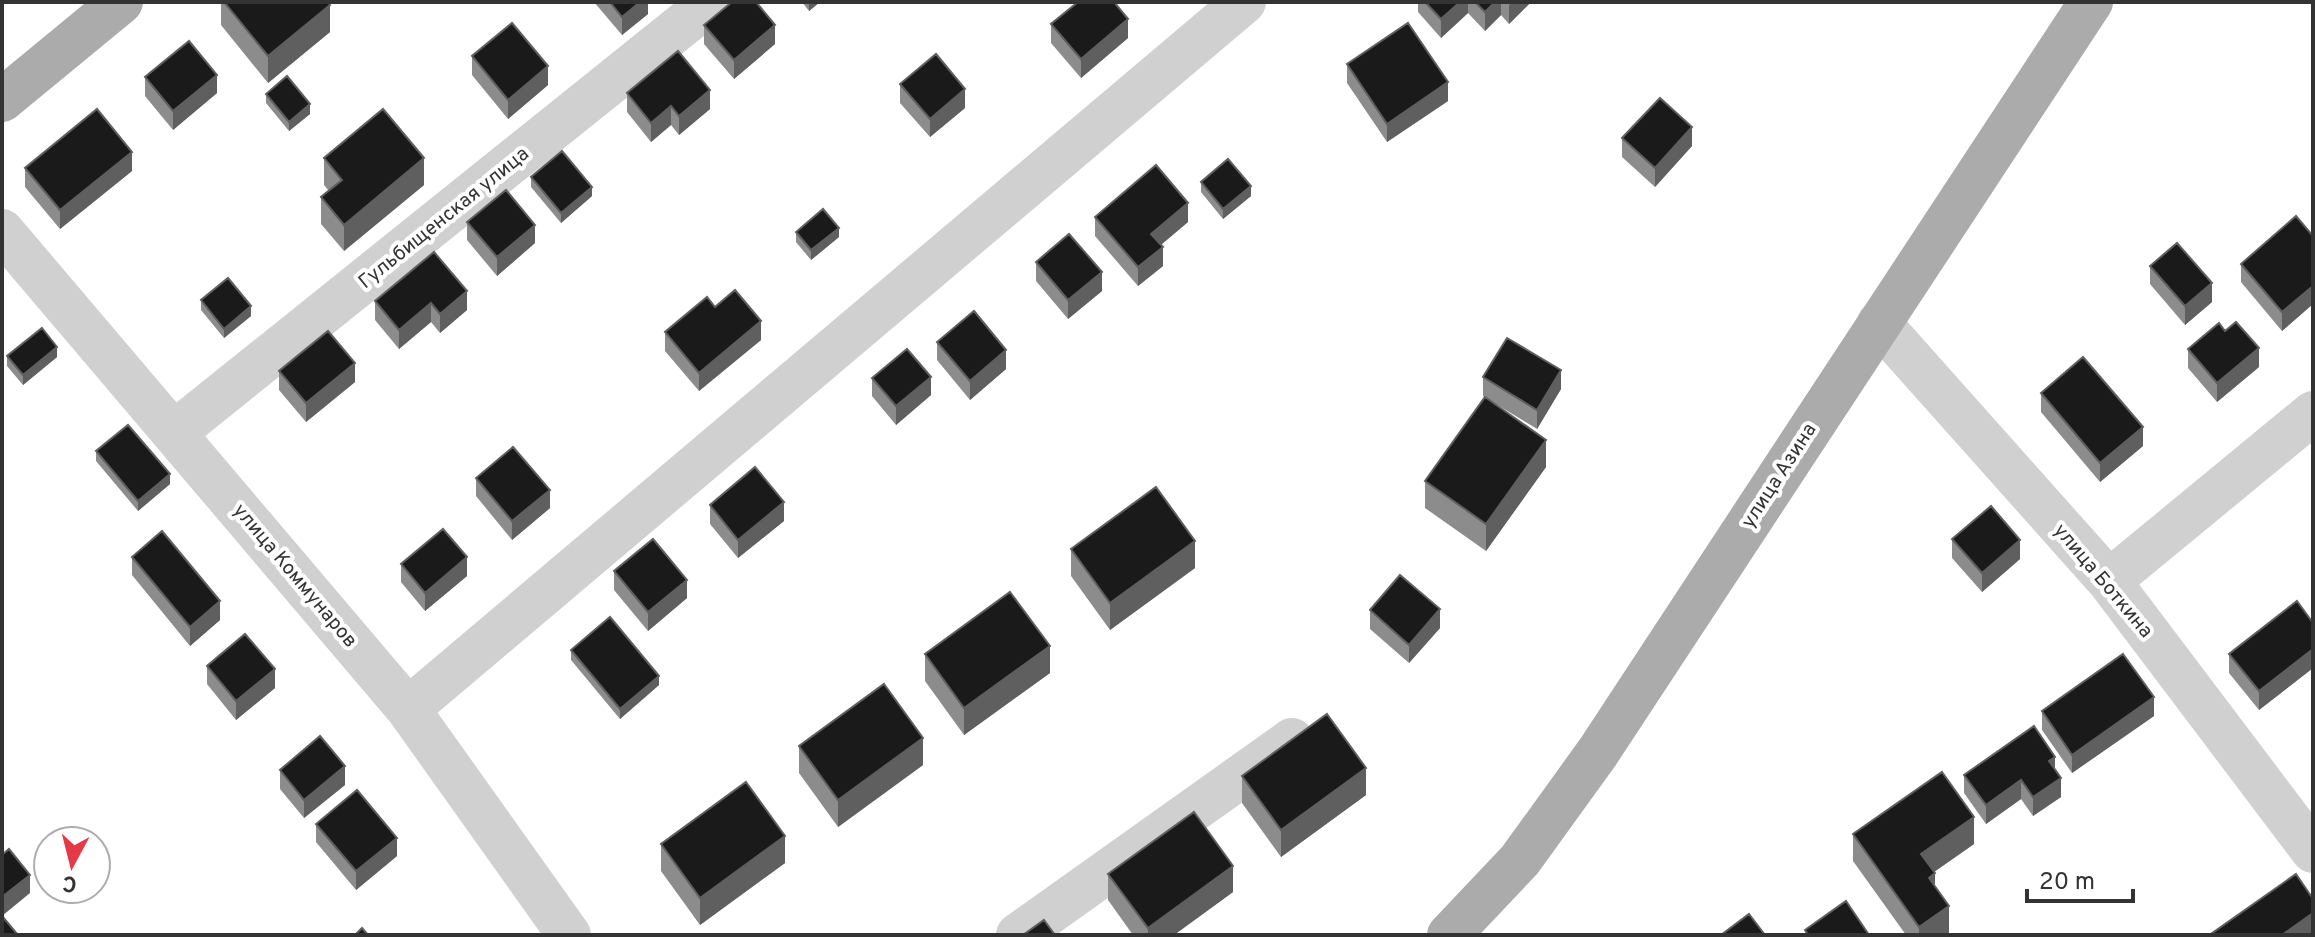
<svg xmlns="http://www.w3.org/2000/svg" width="2315" height="937" viewBox="0 0 2315 937" font-family="Overpass,sans-serif">
<rect width="100%" height="100%" fill="#fff"/>
<g fill="none" stroke-linecap="round" stroke-linejoin="round">
<path stroke="#d0d0d0" stroke-width="44" d="M 2,231 L 408,709 L 569,935
M 1879,323 L 2109,581 L 2313,851
M 175,432 L 711,2
M 2109,581 L 2313,413
M 408,709 L 1244,2
M 1018,935 L 1292,740"/>
<path stroke="#ababab" stroke-width="44" d="M 2,100 L 121,2
M 1449,935 L 1520,860 L 1598,752 L 2091,2"/>
</g>
<path fill="#8c8c8c" d="M 221,2 L 328,2 L 330,32 L 268,83 L 221,25 Z
M 594,2 L 648,2 L 648,14 L 622,35 Z
M 802,2 L 820,2 L 809,11 Z
M 1418,2 L 1531,2 L 1509,24 L 1501,15 L 1485,31 L 1468,13 L 1441,38 L 1418,12 Z
M 1051,24 L 1128,38 L 1081,78 L 1051,43 Z
M 704,25 L 775,44 L 734,79 L 704,44 Z
M 472,56 L 548,85 L 508,119 L 472,75 Z
M 1347,64 L 1448,101 L 1387,142 L 1347,83 Z
M 145,77 L 217,93 L 173,130 L 145,96 Z
M 900,84 L 965,108 L 930,137 L 900,103 Z
M 627,93 L 710,109 L 679,135 L 671,125 L 651,142 L 627,112 Z
M 266,94 L 310,114 L 289,131 L 266,103 Z
M 1622,138 L 1692,146 L 1655,187 L 1622,157 Z
M 324,158 L 424,185 L 344,251 L 321,224 L 321,197 L 329,191 L 324,185 Z
M 25,168 L 132,171 L 60,229 L 25,187 Z
M 531,177 L 592,196 L 561,223 L 531,187 Z
M 1201,182 L 1251,196 L 1223,219 L 1201,192 Z
M 1095,217 L 1188,222 L 1161,245 L 1163,266 L 1138,286 L 1095,236 Z
M 467,222 L 535,243 L 497,276 L 467,240 Z
M 796,232 L 839,237 L 811,260 L 796,242 Z
M 2313,236 L 2313,304 L 2282,331 L 2241,282 L 2241,264 Z
M 434,252 L 467,310 L 440,333 L 431,322 L 399,349 L 375,320 L 375,301 Z
M 1036,262 L 1102,291 L 1068,319 L 1036,281 Z
M 2150,266 L 2212,302 L 2185,325 L 2150,284 Z
M 201,300 L 251,316 L 224,338 L 201,310 Z
M 2225,331 L 2259,367 L 2217,402 L 2188,368 L 2188,349 Z
M 665,332 L 761,340 L 699,391 L 665,351 Z
M 937,342 L 1006,369 L 970,400 L 937,360 Z
M 7,356 L 57,357 L 23,385 L 7,366 Z
M 279,371 L 355,382 L 306,422 L 279,390 Z
M 1483,377 L 1561,389 L 1537,429 L 1491,401 L 1546,467 L 1486,551 L 1425,508 L 1425,481 L 1485,397 L 1483,396 Z
M 872,378 L 931,395 L 896,425 L 872,396 Z
M 2041,393 L 2143,446 L 2100,482 L 2041,412 Z
M 96,451 L 170,484 L 138,511 L 96,461 Z
M 476,478 L 550,508 L 512,540 L 476,496 Z
M 710,505 L 784,521 L 738,558 L 710,524 Z
M 1952,539 L 2020,559 L 1982,592 L 1952,558 Z
M 1071,549 L 1195,568 L 1110,630 L 1071,576 Z
M 132,557 L 220,620 L 190,646 L 132,575 Z
M 401,564 L 467,576 L 425,611 L 401,582 Z
M 614,571 L 687,598 L 648,631 L 614,590 Z
M 1370,610 L 1440,628 L 1409,663 L 1370,629 Z
M 2313,623 L 2313,668 L 2259,710 L 2229,673 L 2229,654 Z
M 571,650 L 659,685 L 620,719 L 571,660 Z
M 925,654 L 1050,673 L 964,735 L 925,681 Z
M 207,666 L 275,688 L 236,720 L 207,684 Z
M 2042,711 L 2154,716 L 2072,773 L 2042,730 Z
M 799,746 L 923,765 L 838,827 L 799,773 Z
M 280,770 L 345,785 L 304,818 L 280,789 Z
M 2055,770 L 2061,797 L 2033,816 L 2021,799 L 1986,824 L 1964,793 L 1964,775 Z
M 1242,776 L 1366,795 L 1281,857 L 1242,803 Z
M 316,824 L 397,856 L 356,890 L 316,842 Z
M 1853,834 L 1974,844 L 1934,872 L 1935,886 L 1949,933 L 1947,935 L 1906,935 L 1853,861 Z
M 661,844 L 785,863 L 700,925 L 661,871 Z
M 1108,874 L 1233,892 L 1174,935 L 1133,935 L 1108,900 Z"/>
<path fill="#5f5f5f" d="M 640,2 L 648,2 L 648,14 L 622,35 L 622,17 Z
M 809,2 L 820,2 L 809,11 Z
M 1460,2 L 1468,2 L 1468,13 L 1441,38 L 1441,19 Z
M 1495,2 L 1501,2 L 1501,15 L 1485,31 L 1485,12 Z
M 1512,2 L 1531,2 L 1509,24 L 1509,5 Z
M 330,5 L 330,32 L 268,83 L 268,56 Z
M 1128,19 L 1128,38 L 1081,78 L 1081,59 Z
M 775,25 L 775,44 L 734,79 L 734,60 Z
M 548,66 L 548,85 L 508,119 L 508,100 Z
M 217,75 L 217,93 L 173,130 L 173,111 Z
M 1448,82 L 1448,101 L 1387,142 L 1387,124 Z
M 965,89 L 965,108 L 930,137 L 930,119 Z
M 710,90 L 710,109 L 679,135 L 679,116 Z
M 310,104 L 310,114 L 289,131 L 289,122 Z
M 671,106 L 671,125 L 651,142 L 651,123 Z
M 1692,127 L 1692,146 L 1655,187 L 1655,168 Z
M 132,152 L 132,171 L 60,229 L 60,210 Z
M 424,158 L 424,185 L 344,251 L 344,225 Z
M 1251,186 L 1251,196 L 1223,219 L 1223,209 Z
M 592,187 L 592,196 L 561,223 L 561,213 Z
M 1188,203 L 1188,222 L 1151,253 L 1151,234 Z
M 535,225 L 535,243 L 497,276 L 497,257 Z
M 839,228 L 839,237 L 811,260 L 811,250 Z
M 1163,247 L 1163,266 L 1138,286 L 1138,267 Z
M 1102,272 L 1102,291 L 1068,319 L 1068,300 Z
M 2212,283 L 2212,302 L 2185,325 L 2185,306 Z
M 2313,286 L 2313,304 L 2282,331 L 2282,312 Z
M 467,291 L 467,310 L 440,333 L 440,314 Z
M 431,303 L 431,322 L 399,349 L 399,330 Z
M 251,306 L 251,316 L 224,338 L 224,329 Z
M 761,321 L 761,340 L 699,391 L 699,373 Z
M 57,347 L 57,357 L 23,385 L 23,375 Z
M 2259,348 L 2259,367 L 2217,402 L 2217,383 Z
M 1006,350 L 1006,369 L 970,400 L 970,381 Z
M 355,363 L 355,382 L 306,422 L 306,403 Z
M 1561,370 L 1561,389 L 1537,429 L 1537,410 Z
M 931,377 L 931,395 L 896,425 L 896,406 Z
M 2143,427 L 2143,446 L 2100,482 L 2100,463 Z
M 1546,440 L 1546,467 L 1486,551 L 1486,524 Z
M 170,474 L 170,484 L 138,511 L 138,501 Z
M 550,490 L 550,508 L 512,540 L 512,521 Z
M 784,502 L 784,521 L 738,558 L 738,540 Z
M 2020,540 L 2020,559 L 1982,592 L 1982,573 Z
M 1195,541 L 1195,568 L 1110,630 L 1110,603 Z
M 467,557 L 467,576 L 425,611 L 425,593 Z
M 687,580 L 687,598 L 648,631 L 648,612 Z
M 220,601 L 220,620 L 190,646 L 190,627 Z
M 1440,609 L 1440,628 L 1409,663 L 1409,645 Z
M 1050,646 L 1050,673 L 964,735 L 964,708 Z
M 2313,649 L 2313,668 L 2259,710 L 2259,691 Z
M 275,669 L 275,688 L 236,720 L 236,701 Z
M 659,676 L 659,685 L 620,719 L 620,709 Z
M 2154,697 L 2154,716 L 2072,773 L 2072,755 Z
M 923,738 L 923,765 L 838,827 L 838,800 Z
M 2055,757 L 2055,775 L 2049,761 Z
M 345,766 L 345,785 L 304,818 L 304,800 Z
M 1366,768 L 1366,795 L 1281,857 L 1281,830 Z
M 2061,778 L 2061,797 L 2033,816 L 2033,797 Z
M 2021,780 L 2021,799 L 1986,824 L 1986,805 Z
M 1974,817 L 1974,844 L 1921,881 L 1921,854 Z
M 785,836 L 785,863 L 700,925 L 700,898 Z
M 397,838 L 397,856 L 356,890 L 356,871 Z
M 1233,866 L 1233,892 L 1174,935 L 1148,935 L 1148,928 Z
M 1935,873 L 1935,900 L 1929,878 Z
M 30,875 L 30,893 L 2,916 L 2,897 Z
M 1949,906 L 1949,933 L 1947,935 L 1919,935 L 1919,927 Z
M 2313,913 L 2313,932 L 2309,935 L 2282,935 Z"/>
<path fill="#1a1a1a" stroke="#5f5f5f" stroke-width="2" d="M 224,2 L 328,2 L 330,5 L 268,56 Z
M 610,2 L 640,2 L 622,17 Z
M 732,2 L 756,2 L 775,25 L 734,60 L 704,25 Z
M 1078,2 L 1114,2 L 1128,19 L 1081,59 L 1051,24 Z
M 1425,2 L 1460,2 L 1441,19 Z
M 1475,2 L 1495,2 L 1485,12 Z
M 512,23 L 548,66 L 508,100 L 472,56 Z
M 1408,23 L 1448,82 L 1387,124 L 1347,64 Z
M 189,41 L 217,75 L 173,111 L 145,77 Z
M 678,51 L 710,90 L 679,116 L 671,106 L 651,123 L 627,93 Z
M 936,54 L 965,89 L 930,119 L 900,84 Z
M 287,76 L 310,104 L 289,122 L 266,94 Z
M 1660,98 L 1692,127 L 1655,168 L 1622,138 Z
M 97,109 L 132,152 L 60,210 L 25,168 Z
M 383,109 L 424,158 L 344,225 L 321,197 L 342,180 L 324,158 Z
M 562,151 L 592,187 L 561,213 L 531,177 Z
M 1228,159 L 1251,186 L 1223,209 L 1201,182 Z
M 1156,165 L 1188,203 L 1151,234 L 1163,247 L 1138,267 L 1095,217 Z
M 506,190 L 535,225 L 497,257 L 467,222 Z
M 823,209 L 839,228 L 811,250 L 796,232 Z
M 2296,216 L 2313,236 L 2313,286 L 2282,312 L 2241,264 Z
M 1069,234 L 1102,272 L 1068,300 L 1036,262 Z
M 2177,243 L 2212,283 L 2185,306 L 2150,266 Z
M 434,252 L 467,291 L 440,314 L 431,303 L 399,330 L 375,301 Z
M 228,278 L 251,306 L 224,329 L 201,300 Z
M 735,290 L 761,321 L 699,373 L 665,332 L 707,297 L 715,307 Z
M 974,311 L 1006,350 L 970,381 L 937,342 Z
M 2236,322 L 2259,348 L 2217,383 L 2188,349 L 2219,323 L 2225,331 Z
M 42,328 L 57,347 L 23,375 L 7,356 Z
M 328,331 L 355,363 L 306,403 L 279,371 Z
M 1507,338 L 1561,370 L 1537,410 L 1483,377 Z
M 907,349 L 931,377 L 896,406 L 872,378 Z
M 2083,357 L 2143,427 L 2100,463 L 2041,393 Z
M 1485,397 L 1546,440 L 1486,524 L 1425,481 Z
M 128,425 L 170,474 L 138,501 L 96,451 Z
M 513,447 L 550,490 L 512,521 L 476,478 Z
M 755,467 L 784,502 L 738,540 L 710,505 Z
M 1156,487 L 1195,541 L 1110,603 L 1071,549 Z
M 1991,506 L 2020,540 L 1982,573 L 1952,539 Z
M 443,529 L 467,557 L 425,593 L 401,564 Z
M 162,531 L 220,601 L 190,627 L 132,557 Z
M 653,539 L 687,580 L 648,612 L 614,571 Z
M 1400,575 L 1440,609 L 1409,645 L 1370,610 Z
M 1010,592 L 1050,646 L 964,708 L 925,654 Z
M 2297,601 L 2313,623 L 2313,649 L 2259,691 L 2229,654 Z
M 610,617 L 659,676 L 620,709 L 571,650 Z
M 245,634 L 275,669 L 236,701 L 207,666 Z
M 2123,654 L 2154,697 L 2072,755 L 2042,711 Z
M 884,684 L 923,738 L 838,800 L 799,746 Z
M 1327,714 L 1366,768 L 1281,830 L 1242,776 Z
M 2034,726 L 2055,757 L 2049,761 L 2061,778 L 2033,797 L 2021,780 L 1986,805 L 1964,775 Z
M 320,736 L 345,766 L 304,800 L 280,770 Z
M 1942,772 L 1974,817 L 1921,854 L 1935,873 L 1929,878 L 1949,906 L 1919,927 L 1853,834 Z
M 746,782 L 785,836 L 700,898 L 661,844 Z
M 357,790 L 397,838 L 356,871 L 316,824 Z
M 1194,812 L 1233,866 L 1148,928 L 1108,874 Z
M 9,849 L 30,875 L 2,897 L 2,855 Z
M 2296,874 L 2313,899 L 2313,913 L 2282,935 L 2212,935 L 2211,934 Z
M 1846,901 L 1869,935 L 1808,935 L 1805,930 Z
M 1749,914 L 1765,935 L 1721,935 Z
M 2,916 L 18,935 L 2,935 Z
M 1044,920 L 1055,935 L 1023,935 Z
M 362,928 L 368,935 L 355,935 Z"/>
<g text-anchor="middle" stroke-width="8" stroke-linejoin="round" paint-order="stroke">
<g font-size="20" fill="#333" stroke="#fff">
<text transform="translate(443 217) rotate(-39)" y="7">Гульбищенская улица</text>
<text transform="translate(1778 475) rotate(-57)" y="7">улица Азина</text>
<text transform="translate(296 575) rotate(50)" y="7">улица Коммунаров</text>
<text transform="translate(2104 580) rotate(50)" y="7">улица Боткина</text>
</g>
</g>
<rect width="2315" height="937" fill="none" stroke="#333333" stroke-width="8"/>
<g transform="translate(72 865) rotate(187)"><circle r="38" fill="#ffffff" stroke="#adadad" stroke-width="2"/>
<path d="M0-6L14 30L0 20L-14 30Z" fill="#e63946"/>
<text y="-12" font-size="22" font-weight="bold" text-anchor="middle" fill="#333333">С</text>
</g>
<path d="M2027 889v12h106v-12" fill="none" stroke="#333333" stroke-width="4"/>
<text x="2039" y="889" font-size="24" fill="#333333" stroke="#ffffff" stroke-width="6" paint-order="stroke">20 m</text>
</svg>
